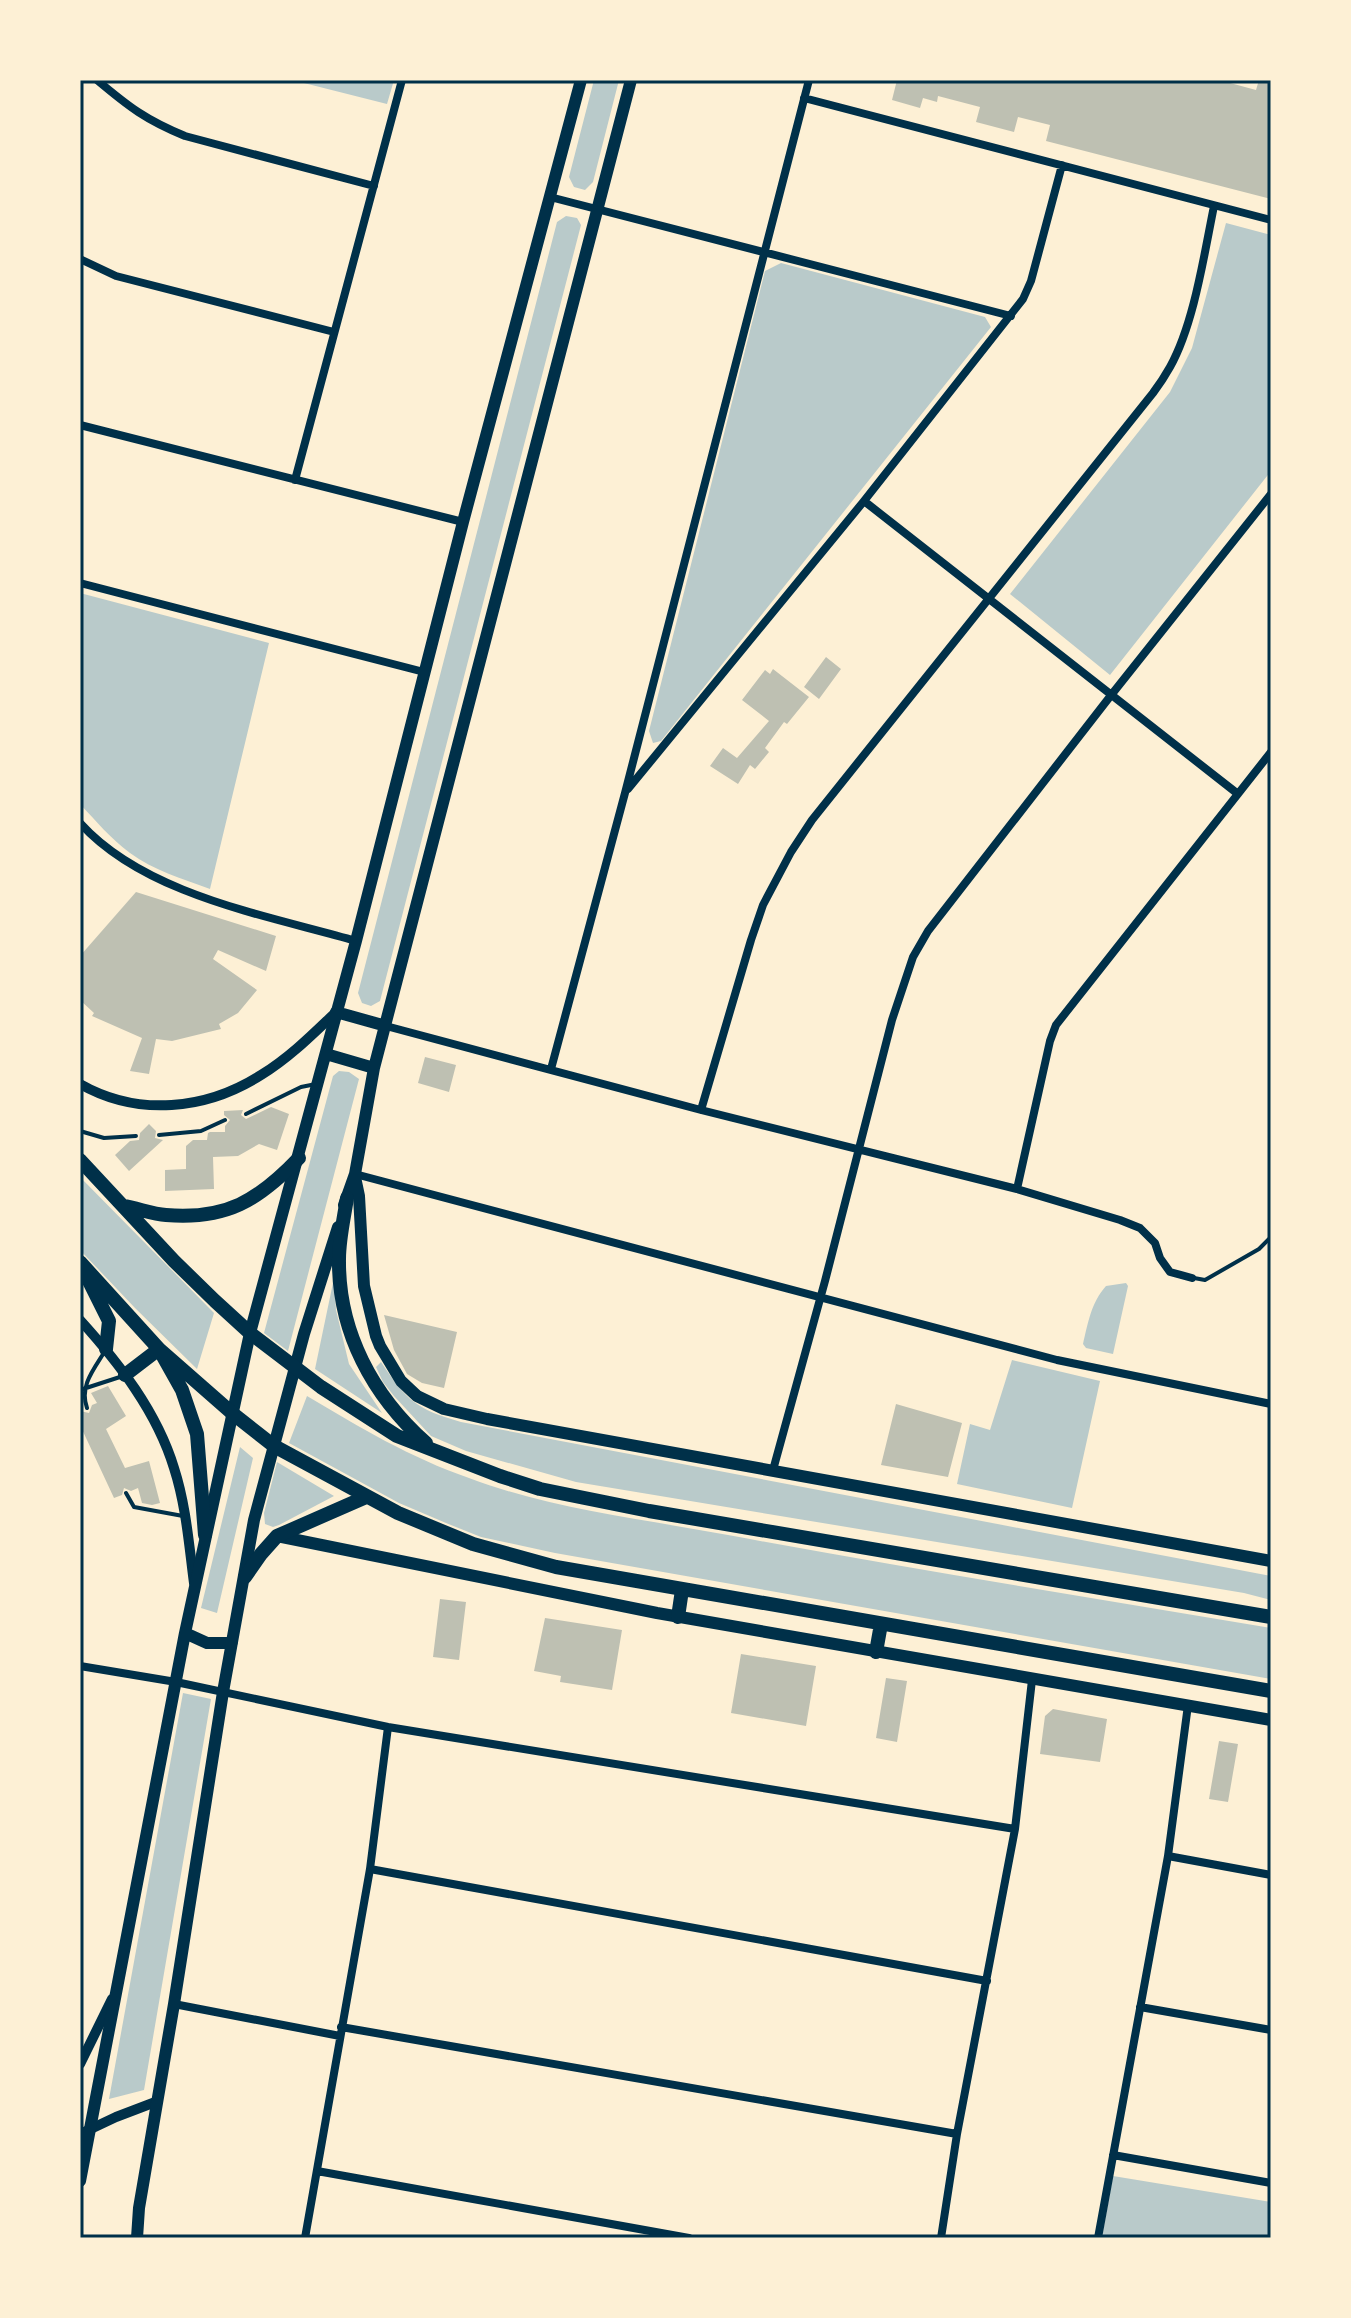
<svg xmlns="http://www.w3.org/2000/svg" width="1351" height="2318" viewBox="0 0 1351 2318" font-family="'Titillium Web',sans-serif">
<rect width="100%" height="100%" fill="#fdf0d5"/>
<path fill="#b9caca" d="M 292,80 L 394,80 L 387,104 Z
M 594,80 L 619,80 L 593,182 L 585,190 L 574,187 L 569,177 Z
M 566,216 L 577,218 L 581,225 L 380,1001 L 371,1006 L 362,1003 L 358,993 L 557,222 Z
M 1226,223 L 1271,235 L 1271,471 L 1110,675 L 1010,594 L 1170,392 L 1192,348 Z
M 781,263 L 985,317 L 991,327 L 661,741 L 653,743 L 649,731 L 765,271 Z
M 80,593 L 269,643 L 210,889 C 183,879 153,870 130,853 C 111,839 96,821 80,804 Z
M 339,1071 L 349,1072 L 359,1079 L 288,1351 L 264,1333 L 333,1076 Z
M 80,1177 L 214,1313 L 197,1369 L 135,1308 L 80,1250 Z
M 334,1278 L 336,1310 L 349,1364 L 382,1413 L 315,1369 Z
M 1126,1283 L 1128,1286 L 1113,1354 L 1086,1348 L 1083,1344 C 1088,1323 1091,1303 1106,1286 Z
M 1012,1360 L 1100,1381 L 1072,1508 L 957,1484 L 970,1424 L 990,1430 Z
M 381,1362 C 407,1401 416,1409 461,1422 L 1271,1576 L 1271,1600 L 1244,1593 L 576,1482 L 466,1451 L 431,1436 L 394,1396 L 383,1382 L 376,1367 Z
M 307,1396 C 359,1427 411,1458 469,1478 C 551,1509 642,1519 728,1535 C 909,1569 1090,1597 1271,1628 L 1271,1679 L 555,1553 L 481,1537 L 446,1523 L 399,1503 L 289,1443 Z
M 240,1447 L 253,1458 L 217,1613 L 201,1608 Z
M 277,1462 L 334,1496 L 279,1525 L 273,1527 L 265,1524 L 264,1513 Z
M 183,1693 L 211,1699 L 144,2090 L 109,2099 Z
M 1113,2176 L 1271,2202 L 1271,2238 L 1102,2238 Z"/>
<path fill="#bec0b2" d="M 897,80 L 1219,80 L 1256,90 L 1259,80 L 1271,80 L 1271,199 L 1046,141 L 1050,125 L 1018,117 L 1014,132 L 976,122 L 980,107 L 938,96 L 937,102 L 923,98 L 920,108 L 892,100 Z
M 826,657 L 841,669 L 819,699 L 804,687 Z
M 773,669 L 809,697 L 787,724 L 784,722 L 765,748 L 769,752 L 755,769 L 750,765 L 738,784 L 710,766 L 723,748 L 737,758 L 769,721 L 742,700 L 765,670 L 770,674 Z
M 136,892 L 276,936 L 266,971 L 218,950 L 213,959 L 257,990 L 238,1013 L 219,1024 L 221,1029 L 172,1041 L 156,1039 L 149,1074 L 130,1071 L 142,1038 L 92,1016 L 94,1013 L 80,1000 L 80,956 Z
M 425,1057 L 456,1065 L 449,1092 L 418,1083 Z
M 271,1107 L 289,1114 L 277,1150 L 259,1144 L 238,1156 L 213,1157 L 214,1189 L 165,1191 L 165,1170 L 186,1169 L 186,1146 L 193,1140 L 207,1140 L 208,1133 L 210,1132 L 225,1132 L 225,1126 L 230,1120 L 224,1115 L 224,1111 L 243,1110 L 241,1115 L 246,1119 Z
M 149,1124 L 156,1131 L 155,1138 L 163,1140 L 129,1171 L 115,1155 L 130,1141 L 139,1140 L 140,1133 Z
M 384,1315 L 457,1332 L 444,1388 L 422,1383 L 407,1374 L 394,1350 Z
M 108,1386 L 126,1416 L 106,1429 L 125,1468 L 149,1461 L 160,1503 L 152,1505 L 142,1503 L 138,1488 L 131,1491 L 124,1488 L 122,1495 L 114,1498 L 80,1425 L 80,1411 L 89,1413 L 92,1405 L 97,1403 L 91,1393 Z
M 896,1404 L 962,1423 L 948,1477 L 881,1465 Z
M 440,1599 L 466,1602 L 459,1660 L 433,1657 Z
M 545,1618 L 622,1630 L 612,1690 L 560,1682 L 561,1676 L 534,1671 Z
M 741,1654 L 816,1666 L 806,1726 L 731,1713 Z
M 886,1678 L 907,1681 L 897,1742 L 876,1738 Z
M 1053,1709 L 1107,1719 L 1100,1762 L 1040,1754 L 1045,1716 Z
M 1219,1741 L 1238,1744 L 1228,1802 L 1209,1799 Z"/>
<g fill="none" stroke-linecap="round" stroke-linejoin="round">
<path stroke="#003049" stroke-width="4" d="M 246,1114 L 301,1087 L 316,1084
M 80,1131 L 104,1138 L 136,1136
M 159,1135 L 201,1131 L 225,1120
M 1194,1278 L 1205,1280 L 1259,1249 L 1271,1237
M 83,1389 L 123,1376
M 87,1408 C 79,1386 94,1369 105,1351
M 126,1493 L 134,1507 L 183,1516"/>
<path stroke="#003049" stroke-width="8" d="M 97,80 C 129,107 146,120 185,136 L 374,186
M 804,98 L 1271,220
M 550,197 L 1011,316
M 80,259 L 116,276 L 334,332
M 80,425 L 463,522
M 295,480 L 402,80
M 864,501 L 1238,794
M 80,583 L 424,672
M 628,789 L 864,501 L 1023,299 L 1031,281 L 1062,165
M 80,823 C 145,895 266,915 356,941
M 386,1026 L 701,1110 L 1017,1189 L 1120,1220 L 1140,1228 L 1155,1243 L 1160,1258 L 1170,1272 L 1192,1278
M 551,1069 L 625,793 L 809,80
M 701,1110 L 751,940 L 763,905 L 791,852 L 812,820 L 1153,393 C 1159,385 1165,376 1170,367 C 1194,324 1204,255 1214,206
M 355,1174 L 1057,1360 L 1271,1404
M 1017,1189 L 1050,1041 L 1056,1025 L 1271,752
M 773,1470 L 825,1281 L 892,1020 L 913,957 L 928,931 L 1112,694 L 1271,494
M 80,1666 L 176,1682 L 388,1727 L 1015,1829
M 1168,1856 L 1271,1875
M 370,1869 L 987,1981
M 174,2004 L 340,2036
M 1140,2007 L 1271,2030
M 341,2027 L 957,2134
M 1113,2155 L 1271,2183
M 317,2171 L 689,2238
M 305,2238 L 370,1869 L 388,1727
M 941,2238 L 957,2134 L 1015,1829 L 1032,1680
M 1098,2238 L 1168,1856 L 1188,1705"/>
<path stroke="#003049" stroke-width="10" d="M 80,1084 C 138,1117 206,1110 261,1075 C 289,1058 313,1034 336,1012
M 80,1320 C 119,1363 157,1412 174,1468 C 186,1505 189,1545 194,1583
M 80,2064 L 112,1999
M 80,2134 L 116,2117 L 158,2101"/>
<path stroke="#003049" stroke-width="12" d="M 336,1012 L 386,1026
M 326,1054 L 374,1068
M 355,1177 L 359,1196 L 364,1286 L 376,1336 L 380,1346 L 401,1381 L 417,1396 L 444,1409 L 487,1419 L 1271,1561
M 344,1205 L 355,1174 L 374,1068 L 631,80
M 277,1536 L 657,1613 L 1271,1720
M 185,1633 L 207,1643 L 232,1643
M 80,2181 L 185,1633 L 250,1333 L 356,941 L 463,522 L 581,80
M 137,2238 L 139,2208 L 174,2004 L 223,1692 L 254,1520 L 304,1334 L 338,1227"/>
<path stroke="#003049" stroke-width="14" d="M 80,1160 L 174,1261 L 215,1301 L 250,1333 L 321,1387 L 397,1436 L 500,1476 L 540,1489 L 649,1511 L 1271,1617
M 347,1198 C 344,1218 339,1239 339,1259 C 338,1332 373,1396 426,1443
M 123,1206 C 137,1208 152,1214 166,1215 C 226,1220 258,1201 299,1158
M 80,1262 L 159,1349 L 232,1413 L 274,1446 L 398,1513 L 473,1544 L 556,1567 L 1271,1691
M 88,1279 L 109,1321 L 106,1349
M 125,1375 L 159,1349 L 182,1390 L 197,1434 L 205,1535
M 245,1577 L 261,1554 L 277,1536 L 366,1497
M 678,1617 L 682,1590
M 876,1652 L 881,1624"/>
</g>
<rect width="1351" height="2318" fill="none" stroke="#fdf0d5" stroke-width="164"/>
<rect x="82" y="82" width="1187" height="2154" fill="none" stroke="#003049" stroke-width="3"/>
</svg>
